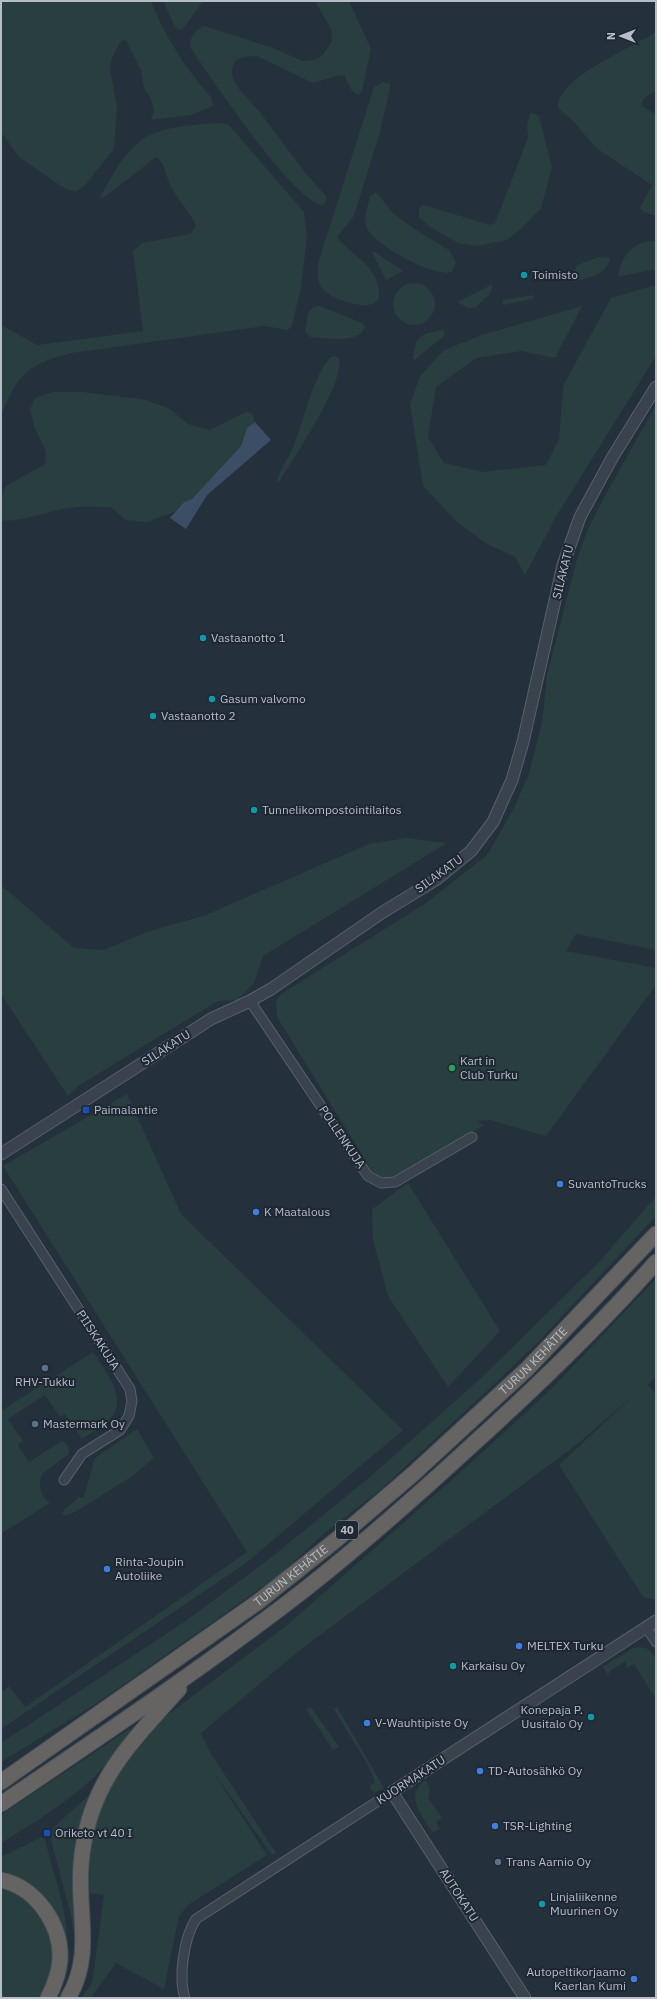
<svg xmlns="http://www.w3.org/2000/svg" width="657" height="1999" viewBox="0 0 657 1999" font-family="'IBM Plex Sans',sans-serif">
<rect width="100%" height="100%" fill="#25303d"/>
<path fill="#283e3f" d="M 1,1 L 151,1 C 162,30 180,59 199,83 C 205,90 213,97 213,106 L 191,115 L 151,120 L 154,110 L 150,97 L 144,88 L 141,70 L 126,40 L 121,41 L 112,58 L 110,69 L 117,107 L 114,149 L 86,184 L 76,192 L 64,188 L 19,157 L 1,132 Z
M 163,1 L 203,1 L 183,29 L 180,30 L 175,27 Z
M 315,1 L 349,1 L 371,49 L 362,91 L 358,95 L 352,91 L 344,75 L 336,76 L 313,83 L 257,56 L 243,57 L 235,61 L 232,69 L 232,75 L 238,88 L 260,112 L 303,170 L 325,195 L 327,198 L 323,205 C 293,203 211,77 191,49 C 188,39 194,30 204,26 L 273,48 L 303,61 L 317,59 L 323,55 L 332,41 L 331,29 Z
M 656,31 L 656,91 L 644,98 L 641,105 L 656,115 L 656,216 L 644,212 L 640,208 L 652,185 L 596,148 L 573,121 L 558,108 C 556,81 618,54 638,42 C 644,39 652,36 656,31 Z
M 383,82 L 390,84 L 390,88 L 380,132 L 354,216 L 337,237 C 353,258 382,267 379,299 C 376,302 372,305 368,305 C 356,307 325,297 320,285 C 316,277 318,268 319,260 L 374,87 Z
M 530,113 L 533,113 L 539,116 L 552,168 L 541,208 L 522,228 L 507,240 L 477,246 L 458,243 L 430,227 L 419,217 L 419,208 L 424,205 L 490,225 L 495,223 L 528,138 L 527,125 Z
M 222,123 L 229,125 L 304,212 L 307,237 L 301,288 L 292,325 L 288,330 L 264,326 L 72,353 C 27,365 19,372 1,416 L 1,325 L 37,345 L 143,331 L 133,251 L 142,243 L 190,234 L 196,226 C 190,211 176,199 170,184 C 164,172 167,166 156,157 L 106,196 L 99,199 C 110,179 121,157 139,142 C 156,126 200,124 222,123 Z
M 376,192 L 393,213 L 413,228 L 449,250 L 456,262 L 452,272 C 434,278 377,246 368,230 C 362,220 368,206 370,196 Z
M 649,241 L 656,241 L 656,269 L 621,276 L 618,275 C 621,258 631,244 649,241 Z
M 373,251 L 402,270 L 403,271 L 386,280 L 372,252 Z
M 599,257 L 610,258 C 606,276 589,277 573,282 L 573,277 L 577,265 Z
M393 304a21 21 0 1 1 42 0a21 21 0 1 1-42 0Z
M 493,284 L 490,294 L 476,307 L 468,308 L 457,302 Z
M 656,285 L 656,356 L 557,515 L 525,575 L 515,557 L 487,544 L 458,523 L 423,486 L 410,404 L 420,376 L 444,350 L 482,335 L 582,306 L 555,358 L 521,351 L 476,358 L 436,387 L 428,437 L 444,463 L 482,472 L 546,465 L 559,439 L 563,386 L 611,298 Z
M 533,295 L 534,298 L 505,305 L 502,303 L 503,300 Z
M 320,306 L 362,323 L 365,326 C 361,345 324,338 310,337 L 305,332 L 308,313 L 313,307 Z
M 442,330 L 444,331 L 444,336 L 413,361 C 415,336 419,334 442,330 Z
M 332,356 L 338,357 C 350,375 291,463 279,482 L 277,481 C 279,471 287,460 292,450 C 303,425 313,373 332,356 Z
M 53,392 L 83,392 L 146,400 L 170,409 L 188,424 L 210,430 L 246,412 L 252,413 L 255,422 L 247,428 L 241,446 L 192,499 L 184,502 L 174,512 L 147,522 L 125,520 L 111,507 C 96,507 81,506 67,508 C 44,512 26,521 2,521 L 1,499 L 6,486 L 45,464 L 46,452 L 34,426 L 30,409 L 35,398 Z
M 656,405 L 656,950 L 576,934 L 566,951 L 656,968 L 656,985 L 546,1136 L 490,1120 L 476,1121 L 484,1125 L 395,1176 C 385,1178 380,1179 372,1171 L 277,1017 L 276,1000 L 281,994 L 426,903 L 487,855 L 513,810 L 528,776 L 542,723 L 547,675 L 577,559 L 588,529 L 607,492 Z
M 406,838 L 447,843 L 263,956 L 254,983 L 237,1000 L 218,1001 L 78,1086 L 68,1096 L 1,994 L 1,885 L 74,948 L 104,950 L 149,931 L 203,916 L 369,844 Z
M 127,1094 L 181,1214 L 403,1430 L 246,1563 L 1,1729 L 1,1693 L 9,1686 L 25,1707 L 247,1552 L 3,1166 Z
M 408,1183 L 500,1331 L 448,1387 L 388,1296 L 373,1240 L 372,1209 Z
M 656,1196 L 656,1216 L 539,1341 L 488,1390 L 380,1490 L 327,1531 L 278,1576 L 94,1705 L 1,1762 L 1,1743 L 184,1622 L 269,1559 L 370,1477 L 481,1378 L 600,1261 Z
M 656,1279 L 656,1376 L 648,1384 L 656,1395 L 656,1600 L 643,1597 L 559,1465 L 634,1395 L 580,1442 L 300,1650 L 201,1733 L 210,1752 L 276,1853 L 272,1855 L 211,1769 L 267,1855 L 188,1905 L 179,1916 L 164,1989 L 116,1963 L 91,1998 L 81,1998 L 92,1983 L 104,1895 L 88,1893 L 88,1870 L 92,1841 L 99,1810 L 108,1786 L 150,1728 L 286,1626 L 445,1486 L 548,1392 Z
M 93,1352 C 105,1371 131,1400 108,1421 C 101,1428 90,1433 82,1439 L 65,1414 L 60,1417 L 45,1395 L 8,1419 L 23,1441 L 18,1445 L 29,1462 L 62,1441 C 68,1443 69,1448 69,1454 L 42,1474 C 38,1486 40,1495 50,1503 L 1,1534 L 1,1411 Z
M 137,1429 L 154,1458 L 131,1477 L 75,1512 L 64,1516 L 62,1513 C 67,1505 74,1504 79,1497 L 83,1498 L 85,1493 L 95,1458 Z
M 640,1647 L 648,1649 L 656,1658 L 656,1699 L 634,1664 L 626,1668 L 626,1661 L 610,1671 L 608,1675 L 603,1667 L 633,1648 Z
M 311,1707 L 339,1747 L 333,1750 L 306,1709 Z
M 337,1707 L 384,1788 L 374,1793 L 369,1786 L 375,1782 L 368,1765 L 334,1709 Z
M 134,1726 C 124,1740 114,1755 103,1768 C 74,1799 37,1821 1,1843 L 1,1815 Z
M 426,1780 L 430,1791 L 428,1798 L 442,1818 L 436,1822 L 440,1829 L 433,1833 C 422,1816 403,1795 426,1780 Z
M 92,1793 L 78,1946 L 70,1978 L 75,1947 L 72,1920 L 49,1832 L 68,1814 Z
M 42,1837 L 45,1840 C 57,1887 74,1927 66,1976 L 63,1975 C 62,1961 63,1934 59,1922 C 52,1896 22,1886 1,1873 L 1,1857 Z
M 1,1885 C 8,1888 17,1891 24,1895 C 28,1898 31,1903 34,1907 C 59,1935 58,1967 39,1998 L 1,1998 Z"/>
<path fill="#3c4e65" d="M 255,422 L 271,440 L 207,495 L 186,529 L 170,518 L 184,502 L 192,499 L 241,446 L 247,428 Z"/>
<g fill="none" stroke-linecap="round" stroke-linejoin="round">
<defs>
<path id="minor" d="M 250,1001 L 368,1176 L 381,1183 L 395,1182 L 472,1137
M 1,1189 L 130,1389 L 132,1401 L 129,1416 L 120,1430 L 82,1454 L 64,1480
M 646,1627 L 656,1642
M 185,1998 C 178,1977 184,1937 196,1919 L 392,1792"/>
<path id="tertiary" d="M 1,1154 L 211,1019 L 250,1001 L 271,989 L 383,912 L 437,879 L 471,851 L 493,822 L 512,780 L 523,742 L 563,565 L 580,517 L 612,458 L 656,387
M 525,1998 L 392,1792 L 656,1621"/>
<g id="trunk">
<path id="s1" d="M 1,1782 L 258,1602 L 336,1540 L 413,1474 L 527,1369 L 656,1234"/>
<path d="M 1,1804 C 94,1741 188,1678 278,1610 C 345,1560 409,1503 471,1446 C 535,1388 598,1328 656,1262"/>
<path d="M 1,1880 C 36,1887 62,1925 60,1960 C 59,1974 54,1986 48,1998"/>
<path d="M 68,1998 C 94,1956 77,1910 81,1865 C 87,1784 129,1745 179,1689"/>
</g>
</defs>
<use href="#minor" stroke="#57606b" stroke-width="11"/>
<use href="#tertiary" stroke="#57606b" stroke-width="13"/>
<use href="#trunk" stroke="#444d58" stroke-width="17"/>
<use href="#minor" stroke="#39424d" stroke-width="9"/>
<use href="#tertiary" stroke="#39424d" stroke-width="11"/>
<use href="#trunk" stroke="#656462" stroke-width="15"/>
</g>
<g fill="#0f9aa8" stroke="#1e2732" stroke-width="1.5">
<circle cx="524" cy="275" r="4"/>
<circle cx="203" cy="638" r="4"/>
<circle cx="212" cy="699" r="4"/>
<circle cx="153" cy="716" r="4"/>
<circle cx="254" cy="810" r="4"/>
<circle cx="453" cy="1666" r="4"/>
<circle cx="591" cy="1717" r="4"/>
<circle cx="542" cy="1904" r="4"/>
</g>
<circle fill="#2e9e5b" stroke="#1e2732" stroke-width="1.5" cx="452" cy="1068" r="4"/>
<g fill="#1a4fb4" stroke="#1e2732" stroke-width="1.5">
<rect x="82" y="1106" width="8" height="8" rx="2"/>
<rect x="43" y="1829" width="8" height="8" rx="2"/>
</g>
<g fill="#3f7fe0" stroke="#1e2732" stroke-width="1.5">
<circle cx="560" cy="1184" r="4"/>
<circle cx="256" cy="1212" r="4"/>
<circle cx="107" cy="1569" r="4"/>
<circle cx="519" cy="1646" r="4"/>
<circle cx="367" cy="1723" r="4"/>
<circle cx="480" cy="1771" r="4"/>
<circle cx="495" cy="1826" r="4"/>
<circle cx="634" cy="1979" r="4"/>
</g>
<g fill="#5c6f8a" stroke="#1e2732" stroke-width="1.5">
<circle cx="45" cy="1368" r="4"/>
<circle cx="35" cy="1424" r="4"/>
<circle cx="498" cy="1862" r="4"/>
</g>
<g text-anchor="middle" stroke-width="4" stroke-linejoin="round" paint-order="stroke">
<rect fill="#1e2732" stroke="#88909b" stroke-width="1" x="336" y="1521" width="22" height="18" rx="3"/>
<g font-size="11" font-weight="bold" fill="#b5bdc8">
<text x="347" y="1534">40</text>
</g>
<g font-size="12" fill="#b5bdc8" stroke="#1e2732" text-anchor="start">
<text x="532" y="279">Toimisto</text>
<text x="211" y="642">Vastaanotto 1</text>
<text x="220" y="703">Gasum valvomo</text>
<text x="161" y="720">Vastaanotto 2</text>
<text x="262" y="814">Tunnelikompostointilaitos</text>
<text x="460" y="1065">Kart in<tspan x="460" dy="14">Club Turku</tspan></text>
<text x="94" y="1114">Paimalantie</text>
<text x="568" y="1188">SuvantoTrucks</text>
<text x="264" y="1216">K Maatalous</text>
<text x="45" y="1386" text-anchor="middle">RHV-Tukku</text>
<text x="43" y="1428">Mastermark Oy</text>
<text x="115" y="1566">Rinta-Joupin<tspan x="115" dy="14">Autoliike</tspan></text>
<text x="527" y="1650">MELTEX Turku</text>
<text x="461" y="1670">Karkaisu Oy</text>
<text x="583" y="1714" text-anchor="end">Konepaja P.<tspan x="583" dy="14">Uusitalo Oy</tspan></text>
<text x="375" y="1727">V-Wauhtipiste Oy</text>
<text x="488" y="1775">TD-Autosähkö Oy</text>
<text x="503" y="1830">TSR-Lighting</text>
<text x="55" y="1837">Oriketo vt 40 I</text>
<text x="506" y="1866">Trans Aarnio Oy</text>
<text x="550" y="1901">Linjaliikenne<tspan x="550" dy="14">Muurinen Oy</tspan></text>
<text x="626" y="1976" text-anchor="end">Autopeltikorjaamo<tspan x="626" dy="14">Kaerlan Kumi</tspan></text>
</g>
<g font-size="12" fill="#b5bdc8" stroke="#1e2732">
<text transform="translate(563 572) rotate(-76)" y="4">SILAKATU</text>
<text transform="translate(439 874) rotate(-36)" y="4">SILAKATU</text>
<text transform="translate(166 1048) rotate(-33)" y="4">SILAKATU</text>
<text transform="translate(342 1137) rotate(56)" y="4">POLLENKUJA</text>
<text transform="translate(98 1340) rotate(57)" y="4">PIISKAKUJA</text>
<text dy="4" stroke="none"><textPath href="#s1" startOffset="680">TURUN KEHÄTIE</textPath></text>
<text dy="4" stroke="none"><textPath href="#s1" startOffset="356">TURUN KEHÄTIE</textPath></text>
<text transform="translate(411 1780) rotate(-33)" y="4">KUORMAKATU</text>
<text transform="translate(459 1895) rotate(57)" y="4">AUTOKATU</text>
</g>
</g>
<rect width="657" height="1999" fill="none" stroke="#b5bdc8" stroke-width="4"/>
<g transform="translate(621 36) rotate(270)" stroke="#1e2732" stroke-width="3" paint-order="stroke">
<path d="M0-3L7 15L0 10L-7 15Z" fill="#b5bdc8"/>
<text y="-6" font-size="11" font-weight="bold" text-anchor="middle" fill="#b5bdc8">N</text>
</g>
</svg>
